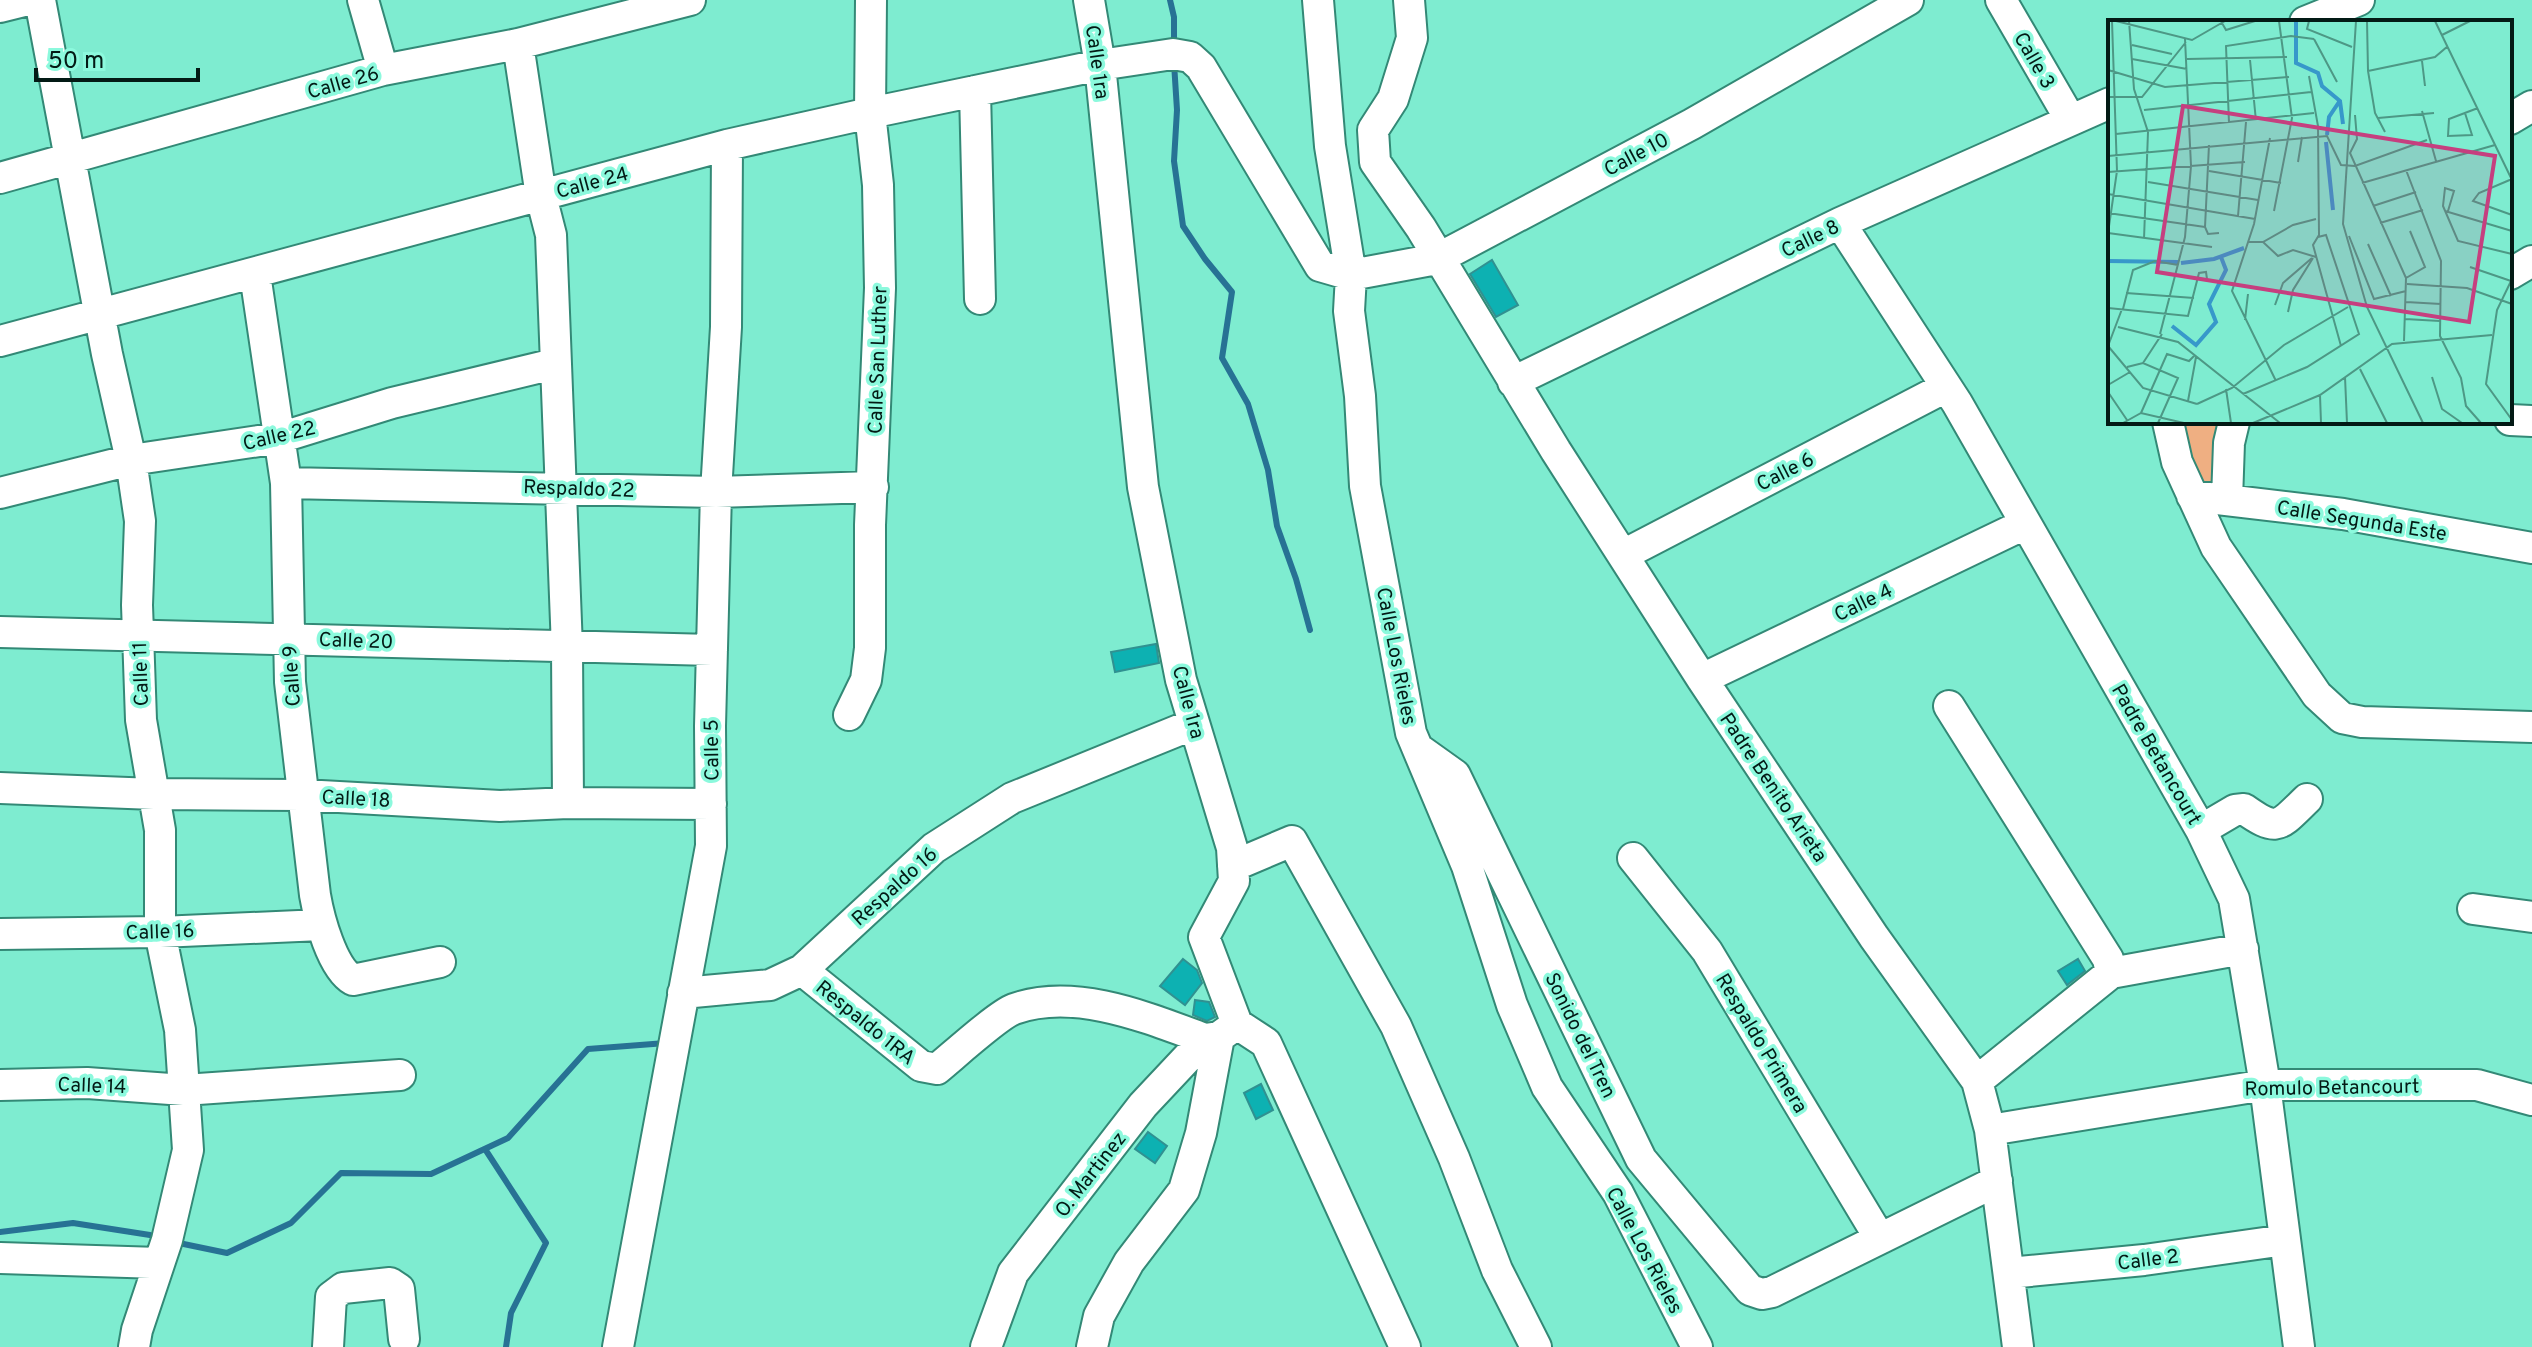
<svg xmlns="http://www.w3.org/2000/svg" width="2532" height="1347" viewBox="0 0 2532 1347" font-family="Overpass,sans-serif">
<rect width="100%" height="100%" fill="#7eecd0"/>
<path fill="#efaf82" d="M 2173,422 L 2230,422 L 2215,486 L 2204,486 Z"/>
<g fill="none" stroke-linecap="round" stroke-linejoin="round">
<path stroke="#277294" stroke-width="6" d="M 1170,0 L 1174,17 L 1174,44
M 1174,63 L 1177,110 L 1174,161 L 1183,226 L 1205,259 L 1232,292 L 1222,358 L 1248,404 L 1268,470 L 1277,526 L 1296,579 L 1310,630
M 485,1149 L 546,1243 L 511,1313 L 506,1347
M 0,1232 L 73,1223 L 150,1235
M 174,1242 L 227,1253 L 291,1223 L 341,1173 L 431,1174 L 508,1138 L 588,1049 L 666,1043"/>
</g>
<path fill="#0db1b2" stroke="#309191" stroke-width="2" d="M 1492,260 L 1518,305 L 1496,317 L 1470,274 Z
M 1156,644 L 1159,663 L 1115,672 L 1111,652 Z
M 1183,959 L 1197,970 L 1202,983 L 1185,1005 L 1160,986 Z
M 2078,959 L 2085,971 L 2067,985 L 2058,971 Z
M 1195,1000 L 1209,1002 L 1215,1017 L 1207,1021 L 1193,1015 Z
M 1261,1084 L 1273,1110 L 1256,1119 L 1244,1093 Z
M 1148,1132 L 1167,1146 L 1155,1163 L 1135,1149 Z"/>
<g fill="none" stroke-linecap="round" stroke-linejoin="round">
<defs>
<path id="minor" d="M 40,0 L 107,354 L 131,460 L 140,521 L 137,605 L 141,720 L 160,830 L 160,932 L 180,1030 L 188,1150 L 167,1240 L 137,1330 L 134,1347
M 363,0 L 383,70
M 1089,0 L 1100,65 L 1143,487 L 1181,680 L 1232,848 L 1234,881 L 1204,937 L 1237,1024 L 1266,1043 L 1405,1347
M 1318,0 L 1330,146 L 1351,275 L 1349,311 L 1360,396 L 1365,486 L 1411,733 L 1467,866 L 1512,1005 L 1547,1087 L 1618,1193 L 1697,1347
M 1409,0 L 1412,38 L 1393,99 L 1373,130 L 1375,162 L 1421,228 L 1556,451 L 1702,679 L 1874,937 L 1977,1081 L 1990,1130 L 2018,1347
M 2001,0 L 2070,119
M 0,7 L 28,0
M 2305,22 L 2359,0
M 518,44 L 541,196 L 551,235 L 567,648 L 568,803
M 975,91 L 980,299
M 2510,119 L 2532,106
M 0,178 L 383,70 L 518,44 L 690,0
M 1840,223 L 1957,403 L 2201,830 L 2234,899 L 2265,1085 L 2299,1347
M 255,274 L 286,483 L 290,682 L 315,895 C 319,918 332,968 353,980 L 440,962
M 2510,274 L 2532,261
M 0,341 L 727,145 L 870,113 L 1100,65 L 1173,54 L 1190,57 L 1201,67 L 1320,266 L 1351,275 L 1437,259 L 1692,124 L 1908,0
M 1513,382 L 1840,223 L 2110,103
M 2510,420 L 2532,421
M 2168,422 L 2177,462 L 2216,547 L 2317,695 L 2342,718 L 2362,722 L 2532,727
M 286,483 L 716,492 L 873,487
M 0,493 L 131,460 L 279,438 L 392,403 L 554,364
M 2192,496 L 2343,514 L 2532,548
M 2227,500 L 2229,443 L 2234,422
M 1623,555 L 1946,387
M 0,632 L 712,650
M 1702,679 L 2025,524
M 1949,706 L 2108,959 L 2111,973 L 1977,1081
M 849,715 L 866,680 L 870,648 L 870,525 L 880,288 L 878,185 L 870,113 L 871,0
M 1420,750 L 1455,775 L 1641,1159 L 1750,1290 L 1762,1294 L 1772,1292 L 1997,1181
M 0,788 L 154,794 L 303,795 L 500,806 L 568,803 L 711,804
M 2201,830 L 2235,810 L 2244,809 C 2278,833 2279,826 2307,799
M 1633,858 L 1707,951 L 1879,1237
M 1233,866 L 1292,841 L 1396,1026 L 1454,1158 L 1497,1270 L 1536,1347
M 2473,909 L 2532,917
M 0,934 L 160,932 L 321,925
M 802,970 L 921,1066 L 937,1069 C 953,1056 998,1015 1014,1009 C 1075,987 1148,1018 1205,1039 L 1219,1037 L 1237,1024
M 2111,973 L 2243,949
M 683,993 L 770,985 L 802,970 L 934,848 L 1012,798 L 1194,724
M 0,1085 L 87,1083 L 184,1090 L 400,1075
M 1990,1130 L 2265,1085 L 2477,1085 L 2532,1100
M 0,1258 L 159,1263
M 2009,1273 L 2144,1260 L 2285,1240
M 328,1347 L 331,1297 L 343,1288 L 390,1283 L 399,1289 L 404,1339
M 618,1347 L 711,846 L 710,726 L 716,492 L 726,327 L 727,145
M 986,1347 L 1013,1273 L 1143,1105 L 1205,1039
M 1092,1347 L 1099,1316 L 1129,1262 L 1184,1190 L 1201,1133 L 1219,1037"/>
</defs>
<use href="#minor" stroke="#338976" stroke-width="34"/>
<use href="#minor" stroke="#fff" stroke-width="30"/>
</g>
<g text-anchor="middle" stroke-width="7" stroke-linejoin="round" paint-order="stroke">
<g font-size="20" fill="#031a15" stroke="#8cf9dd">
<text transform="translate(2035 60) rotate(60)" y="7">Calle 3</text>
<text transform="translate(1098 62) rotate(82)" y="7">Calle 1ra</text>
<text transform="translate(343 82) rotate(-16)" y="7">Calle 26</text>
<text transform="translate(1636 154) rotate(-28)" y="7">Calle 10</text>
<text transform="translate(592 182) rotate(-15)" y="7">Calle 24</text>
<text transform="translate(1810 238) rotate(-26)" y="7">Calle 8</text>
<text transform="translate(877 360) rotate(-88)" y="7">Calle San Luther</text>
<text transform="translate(279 435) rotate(-13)" y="7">Calle 22</text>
<text transform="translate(1785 471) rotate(-27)" y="7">Calle 6</text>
<text transform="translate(579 488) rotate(2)" y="7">Respaldo 22</text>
<text transform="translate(2362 520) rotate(9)" y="7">Calle Segunda Este</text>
<text transform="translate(1863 602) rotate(-26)" y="7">Calle 4</text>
<text transform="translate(356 640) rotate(2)" y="7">Calle 20</text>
<text transform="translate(1397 656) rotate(79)" y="7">Calle Los Rieles</text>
<text transform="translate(140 674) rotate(-92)" y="7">Calle 11</text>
<text transform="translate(291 676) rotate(-94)" y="7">Calle 9</text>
<text transform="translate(1189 702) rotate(75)" y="7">Calle 1ra</text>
<text transform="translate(711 750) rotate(-91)" y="7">Calle 5</text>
<text transform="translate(2157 754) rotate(60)" y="7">Padre Betancourt</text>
<text transform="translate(1774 787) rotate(56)" y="7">Padre Benito Arieta</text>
<text transform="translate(356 798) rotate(3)" y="7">Calle 18</text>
<text transform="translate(894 886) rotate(-42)" y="7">Respaldo 16</text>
<text transform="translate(160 931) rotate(-2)" y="7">Calle 16</text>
<text transform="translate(866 1022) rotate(39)" y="7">Respaldo 1RA</text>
<text transform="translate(1581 1035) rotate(64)" y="7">Sonido del Tren</text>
<text transform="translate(1762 1043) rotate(59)" y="7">Respaldo Primera</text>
<text transform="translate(92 1085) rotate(2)" y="7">Calle 14</text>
<text transform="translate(2332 1087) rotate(-1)" y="7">Romulo Betancourt</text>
<text transform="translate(1090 1174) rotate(-52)" y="7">O. Martinez</text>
<text transform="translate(1645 1250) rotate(62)" y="7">Calle Los Rieles</text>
<text transform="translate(2148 1259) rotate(-7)" y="7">Calle 2</text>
</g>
</g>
<g transform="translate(2108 20)">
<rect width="404" height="404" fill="#7eecd0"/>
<path fill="none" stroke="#3798ca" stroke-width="4" d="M 188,1 L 188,43 L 210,53 L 214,66 L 232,81 L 235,104M 219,115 L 221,97 L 231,82M 218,122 L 225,190M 0,241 L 70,242M 73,243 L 106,239 L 136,228M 64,306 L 88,325 L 108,302 L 101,284 L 118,250 L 113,237"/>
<path fill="none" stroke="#4d9885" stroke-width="2" d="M 8,1 L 84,20 L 117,1M 21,1 L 26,69 L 40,112 L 36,219M 201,1 L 199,9 L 244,27M 248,1 L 235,204 L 259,287 L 315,403M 259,1 L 260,51 L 267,93 L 277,112M 327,1 L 404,160M 114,3 L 118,10 L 147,1M 334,15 L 362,1M 206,19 L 229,62M 24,25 L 64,34M 24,39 L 79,49M 79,39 L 179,37M 142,40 L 148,101M 314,41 L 317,66M 0,50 L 57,67 L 181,57M 260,51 L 327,37 L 340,26M 201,56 L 210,106 L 211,215 L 205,225 L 233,326M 0,77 L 34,77 L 78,22M 36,90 L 203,72M 314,91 L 328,141M 357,93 L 364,115 L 340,116 L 341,99 L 370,88M 247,95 L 249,119 L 242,133 L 298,258 L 296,321M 270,98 L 326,93M 121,103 L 118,26 L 183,16 L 206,19M 8,114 L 206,93M 162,118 L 146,204 L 124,271 L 168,361M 101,125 L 97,207 L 100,214 L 111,213M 0,136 L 219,116 L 233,145 L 247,146 L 319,120M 190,142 L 194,117M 298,150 L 333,241 L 332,316 L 353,358 L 358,386 L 373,403M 101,151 L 173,163M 0,152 L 137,142M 404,159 L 371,173 L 365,181 L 404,195M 40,162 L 150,180M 254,163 L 387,125M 0,174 L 147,199M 265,186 L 308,172M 166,191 L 184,98 L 171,1M 337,191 L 404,211M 340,191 L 346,171 L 337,168 L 335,186 L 350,221 L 404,234M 0,193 L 97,207M 130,196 L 138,102M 272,203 L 315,190M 0,213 L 9,151 L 4,1M 0,213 L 104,227M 241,216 L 266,279 L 298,271M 140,222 L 155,222 L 185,205 L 208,199M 155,222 L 170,236 L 185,230 L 208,237M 260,224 L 283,276M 362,247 L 403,261M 298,258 L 317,247 L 302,211M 404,259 L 389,290 L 378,364 L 404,400M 299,264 L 359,268 L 404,284M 18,273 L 86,278M 298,282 L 333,284M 167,285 L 175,263 L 204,238M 0,288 L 80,296 L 91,253 L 98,252 L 99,259M 15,289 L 25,250 L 47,241 L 70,245M 180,292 L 185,270 L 205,238M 297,299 L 332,301M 137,300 L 140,274M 10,307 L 70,322 L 172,403M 52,314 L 77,217 L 83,146 L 77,19M 0,326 L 35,368 L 89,384M 0,326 L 14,289M 35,343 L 54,314M 19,347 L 35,343 L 70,358 L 50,403M 252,349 L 279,403M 237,357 L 239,403M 324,357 L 334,389 L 354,403M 0,365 L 22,352M 118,369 L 123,403M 0,372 L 19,400M 135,374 L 199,347 L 251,314 L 218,215 L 210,217M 212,375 L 213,403M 80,381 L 88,337M 89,384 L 124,368 L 176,325 L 240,287M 33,393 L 59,334 L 81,341 L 87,335M 15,403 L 33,393 L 76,403M 145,403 L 212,375 L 284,324 L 384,315"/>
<path fill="#c63f7f" fill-opacity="0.15" stroke="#c63f7f" stroke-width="4" d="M 75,86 L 387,136 L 361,302 L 49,252 Z"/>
<rect width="404" height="404" fill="none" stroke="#031a15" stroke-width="4"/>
</g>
<path d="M36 68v12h162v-12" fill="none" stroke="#031a15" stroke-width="4"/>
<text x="48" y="68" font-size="24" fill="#031a15" stroke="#8cf9dd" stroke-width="6" paint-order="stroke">50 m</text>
</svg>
